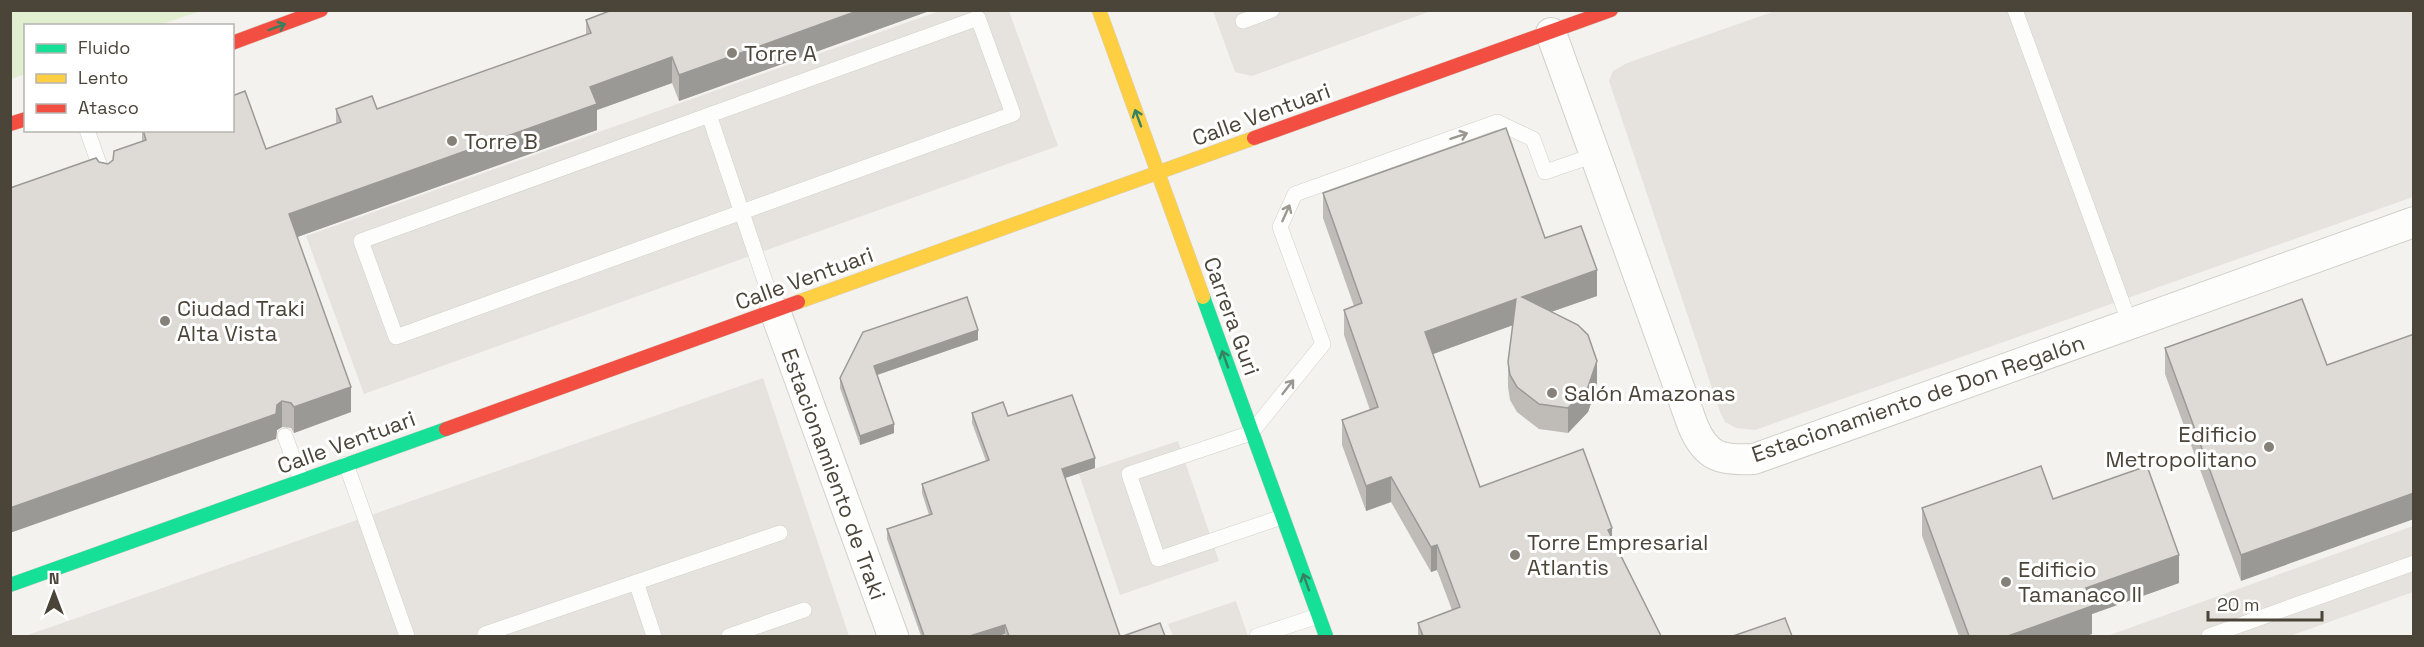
<svg xmlns="http://www.w3.org/2000/svg" width="2424" height="647" viewBox="0 0 2424 647" font-family="'Space Grotesk',sans-serif">
<rect width="100%" height="100%" fill="#f4f2ee"/>
<path fill="#e1eecf" d="M 11,10 L 201,10 L 201,11 L 159,25 L 26,26 L 25,74 L 11,79 Z"/>
<path fill="#e6e3df" d="M 939,11 L 1009,11 L 1058,146 L 364,394 L 306,236 Z
M 1213,11 L 1431,11 L 1252,76 L 1235,72 Z
M 1775,11 L 2413,11 L 2413,197 L 1755,430 L 1736,428 L 1725,422 L 1720,412 L 1609,81 L 1613,71 L 1627,63 Z
M 763,378 L 849,636 L 25,636 Z
M 1178,441 L 1219,561 L 1120,595 L 1079,474 Z
M 2413,526 L 2413,592 L 2290,636 L 2107,636 Z
M 1236,601 L 1248,636 L 1173,636 L 1168,624 Z"/>
<g fill="none" stroke-linecap="round" stroke-linejoin="round">
<defs>
<path id="lane" d="M 2015,10 L 2130,324
M 978,18 L 1013,114 L 396,337 L 361,241 Z
M 1243,21 L 1272,10
M 709,115 L 775,311
M 87,130 L 104,178
M 285,436 L 301,480
M 346,464 L 407,636
M 1282,517 L 1158,559 L 1129,474 L 1251,433 L 1323,344 L 1280,227 L 1295,194 L 1497,122 L 1533,139 L 1545,172 L 1595,155
M 636,582 L 654,636
M 485,634 L 780,533
M 729,636 L 804,610
M 1257,636 L 1318,616
M 2209,636 L 2414,563"/>
<path id="street" d="M 1551,33 L 1693,426 C 1706,457 1721,461 1754,459 L 2414,222
M 775,311 L 893,636"/>
<path id="fast" d="M 1203,297 L 1326,636
M 10,585 L 446,429"/>
<path id="slow" d="M 1099,10 L 1203,297
M 798,302 L 1254,138"/>
<path id="jam" d="M 232,43 L 321,10
M 10,124 L 26,119
M 1254,138 L 1611,10
M 446,429 L 798,302"/>
</defs>
<use href="#lane" stroke="#d2d0cb" stroke-width="16"/>
<use href="#street" stroke="#d2d0cb" stroke-width="32"/>
<use href="#fast" stroke="#d3cfc5" stroke-width="15"/>
<use href="#slow" stroke="#d3cfc5" stroke-width="15"/>
<use href="#jam" stroke="#d3cfc5" stroke-width="15"/>
<use href="#lane" stroke="#fdfdfc" stroke-width="15"/>
<use href="#street" stroke="#fdfdfc" stroke-width="30"/>
<use href="#fast" stroke="#16e098" stroke-width="14"/>
<use href="#slow" stroke="#ffcf43" stroke-width="14"/>
<use href="#jam" stroke="#f24e42" stroke-width="14"/>
</g>
<path fill="#bfbcb8" d="M 612,10 L 932,10 L 679,101 L 672,83 L 597,110 L 597,130 L 297,237 L 351,412 L 294,433 L 291,428 L 282,427 L 277,430 L 276,439 L 99,162 L 108,164 L 142,141 L 142,130 L 232,130 L 266,149 L 336,124 L 336,109 L 377,109 L 586,35 L 586,20 Z
M 1323,193 L 1545,238 L 1597,296 L 1551,312 L 1597,386 L 1588,412 L 1568,433 L 1539,429 L 1517,412 L 1510,400 L 1508,387 L 1508,362 L 1513,325 L 1433,354 L 1480,487 L 1612,538 L 1661,636 L 1418,636 L 1418,623 L 1452,610 L 1437,570 L 1431,572 L 1391,502 L 1366,511 L 1342,445 L 1342,420 L 1370,410 L 1344,335 L 1344,310 L 1354,306 L 1323,218 Z
M 978,340 L 877,375 L 894,433 L 860,445 L 840,388 L 840,378 Z
M 2165,348 L 2327,365 L 2241,581 L 2165,374 Z
M 972,413 L 1008,416 L 1095,468 L 1065,478 L 1120,636 L 1006,636 L 1005,634 L 998,636 L 921,636 L 887,539 L 887,529 L 929,515 L 922,493 L 922,484 L 986,461 L 972,423 Z
M 2053,499 L 2179,583 L 2092,614 L 2092,634 L 2086,636 L 1959,636 L 1922,536 L 1922,508 Z"/>
<path fill="#9b9996" d="M 860,10 L 932,10 L 679,101 L 679,75 Z
M 672,57 L 672,83 L 597,110 L 597,130 L 289,240 L 289,214 L 590,87 Z
M 1597,270 L 1597,296 L 1522,322 L 1522,297 Z
M 1516,299 L 1516,324 L 1425,357 L 1425,332 Z
M 978,330 L 978,340 L 874,376 L 874,366 Z
M 1597,361 L 1597,386 L 1588,412 L 1568,433 L 1568,408 Z
M 351,387 L 351,412 L 294,433 L 294,407 Z
M 282,401 L 282,427 L 277,430 L 276,439 L 10,533 L 10,508 Z
M 894,424 L 894,433 L 860,445 L 860,436 Z
M 1095,458 L 1095,468 L 1062,479 L 1062,469 Z
M 1391,477 L 1391,502 L 1366,511 L 1366,486 Z
M 2414,493 L 2414,519 L 2241,581 L 2241,555 Z
M 1612,528 L 1612,553 L 1608,530 Z
M 1437,545 L 1437,570 L 1431,572 L 1431,547 Z
M 2179,555 L 2179,583 L 2092,614 L 2092,634 L 2086,636 L 2008,636 L 2086,588 Z
M 1005,625 L 1005,634 L 998,636 L 970,636 Z"/>
<path fill="#dedbd6" stroke="#9b9996" stroke-width="1.5" d="M 612,10 L 860,10 L 679,75 L 672,57 L 590,87 L 597,104 L 289,214 L 351,387 L 294,407 L 291,403 L 282,401 L 277,405 L 276,414 L 10,508 L 10,188 L 96,158 L 99,162 L 108,164 L 113,160 L 114,151 L 146,140 L 143,130 L 232,130 L 232,96 L 245,91 L 266,149 L 341,122 L 336,109 L 372,96 L 377,109 L 591,33 L 586,20 Z
M 1506,128 L 1545,238 L 1581,226 L 1597,270 L 1522,297 L 1578,325 L 1588,335 L 1597,361 L 1588,387 L 1568,408 L 1539,404 L 1517,387 L 1510,375 L 1508,362 L 1516,299 L 1425,332 L 1480,487 L 1583,449 L 1612,528 L 1608,530 L 1661,636 L 1423,636 L 1418,623 L 1460,607 L 1437,545 L 1431,547 L 1391,477 L 1366,486 L 1342,420 L 1378,407 L 1344,310 L 1362,303 L 1323,193 Z
M 967,297 L 978,330 L 874,366 L 894,424 L 860,436 L 840,378 L 863,332 Z
M 2302,299 L 2327,365 L 2414,334 L 2414,493 L 2241,555 L 2165,348 Z
M 1072,395 L 1095,458 L 1062,469 L 1120,636 L 1009,636 L 1005,625 L 970,636 L 924,636 L 887,529 L 932,514 L 922,484 L 989,460 L 972,413 L 1003,402 L 1008,416 Z
M 2041,466 L 2053,499 L 2147,466 L 2179,555 L 2086,588 L 2092,606 L 2008,636 L 1969,636 L 1922,508 Z
M 1785,618 L 1792,636 L 1733,636 Z
M 1160,623 L 1165,636 L 1123,636 Z"/>
<defs><path id="oneway-shaft" d="M-6 0H5M1.5-3L5.5 0L1.5 3" fill="none" stroke-width="1.6" stroke-linecap="round" stroke-linejoin="round" transform="scale(1.5)"/></defs>
<g stroke="#36825f">
<use href="#oneway-shaft" transform="translate(277 27) rotate(-20)"/>
<use href="#oneway-shaft" transform="translate(1138 118) rotate(-110)"/>
<use href="#oneway-shaft" transform="translate(1225 359) rotate(-110)"/>
<use href="#oneway-shaft" transform="translate(1306 582) rotate(-110)"/>
</g>
<g stroke="#9b9791">
<use href="#oneway-shaft" transform="translate(1459 136) rotate(-19)"/>
<use href="#oneway-shaft" transform="translate(1286 213) rotate(-66)"/>
<use href="#oneway-shaft" transform="translate(1288 387) rotate(-52)"/>
</g>
<g fill="#868178" stroke="#fff" stroke-width="2">
<circle cx="732" cy="53" r="6"/>
<circle cx="452" cy="141" r="6"/>
<circle cx="165" cy="321" r="6"/>
<circle cx="1552" cy="393" r="6"/>
<circle cx="2269" cy="447" r="6"/>
<circle cx="1515" cy="555" r="6"/>
<circle cx="2006" cy="582" r="6"/>
</g>
<g text-anchor="middle" stroke-width="6" stroke-linejoin="round" paint-order="stroke">
<g font-size="22" fill="#4b4439" stroke="#fff" text-anchor="start">
<text x="744" y="61">Torre A</text>
<text x="464" y="149">Torre B</text>
<text x="177" y="316">Ciudad Traki<tspan x="177" dy="25">Alta Vista</tspan></text>
<text x="1564" y="401">Salón Amazonas</text>
<text x="2257" y="442" text-anchor="end">Edificio<tspan x="2257" dy="25">Metropolitano</tspan></text>
<text x="1527" y="550">Torre Empresarial<tspan x="1527" dy="25">Atlantis</tspan></text>
<text x="2018" y="577">Edificio<tspan x="2018" dy="25">Tamanaco II</tspan></text>
</g>
<g font-size="22" fill="#4b4439" stroke="#fff">
<text transform="translate(1261 114) rotate(-20)" y="8">Calle Ventuari</text>
<text transform="translate(804 278) rotate(-20)" y="8">Calle Ventuari</text>
<text transform="translate(1232 316) rotate(70)" y="8">Carrera Guri</text>
<text transform="translate(1918 398) rotate(-19)" y="8">Estacionamiento de Don Regalón</text>
<text transform="translate(346 442) rotate(-20)" y="8">Calle Ventuari</text>
<text transform="translate(834 474) rotate(70)" y="8">Estacionamiento de Traki</text>
</g>
</g>
<rect width="2424" height="647" fill="none" stroke="#4b4439" stroke-width="24"/>
<rect x="24" y="24" width="210" height="108" fill="#ffffff" stroke="#b7b4b0" stroke-width="1.5"/>
<rect x="36" y="44" width="30" height="9" fill="#16e098" stroke="#b7b4b0" stroke-width="1.5"/>
<text x="78" y="54" font-size="18" fill="#4b4439">Fluido</text>
<rect x="36" y="74" width="30" height="9" fill="#ffcf43" stroke="#b7b4b0" stroke-width="1.5"/>
<text x="78" y="84" font-size="18" fill="#4b4439">Lento</text>
<rect x="36" y="104" width="30" height="9" fill="#f24e42" stroke="#b7b4b0" stroke-width="1.5"/>
<text x="78" y="114" font-size="18" fill="#4b4439">Atasco</text>
<g transform="translate(54 593)" stroke="#ffffff" stroke-width="4.5" paint-order="stroke">
<path d="M0-4.5L10 22L0 15L-10 22Z" fill="#4b4439"/>
<text y="-9" font-size="16" font-weight="bold" text-anchor="middle" fill="#4b4439">N</text>
</g>
<path d="M2208 611v9h114v-9" fill="none" stroke="#4b4439" stroke-width="3"/>
<text x="2217" y="611" font-size="18" fill="#4b4439" stroke="#ffffff" stroke-width="4.5" paint-order="stroke">20 m</text>
</svg>
